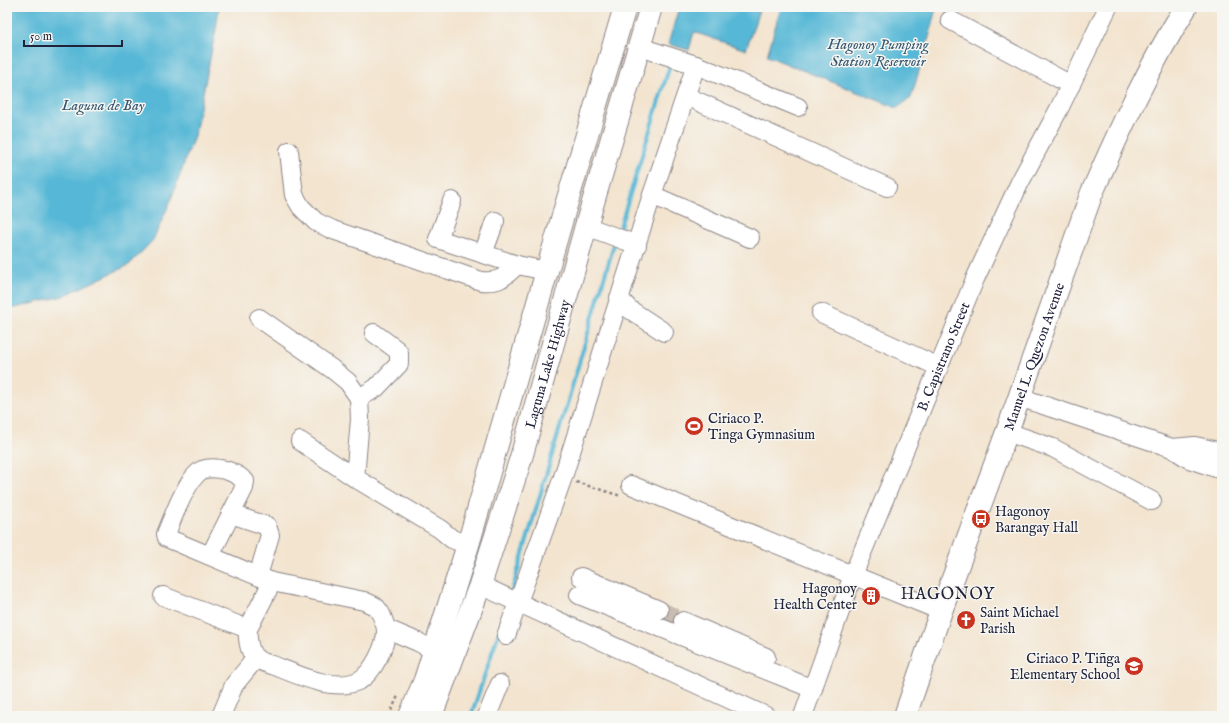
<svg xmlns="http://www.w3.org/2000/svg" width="1229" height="723" viewBox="0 0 1229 723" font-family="'IM FELL English',serif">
<rect width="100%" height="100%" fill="#f6f6f2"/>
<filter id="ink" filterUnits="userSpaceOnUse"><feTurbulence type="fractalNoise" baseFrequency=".025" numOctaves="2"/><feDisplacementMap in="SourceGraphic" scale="8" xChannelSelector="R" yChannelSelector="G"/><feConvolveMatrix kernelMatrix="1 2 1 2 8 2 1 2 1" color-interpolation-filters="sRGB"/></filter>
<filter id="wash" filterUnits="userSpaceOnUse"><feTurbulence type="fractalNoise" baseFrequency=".012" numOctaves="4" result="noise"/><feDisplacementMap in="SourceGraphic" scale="16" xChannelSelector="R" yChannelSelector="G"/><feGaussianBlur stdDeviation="0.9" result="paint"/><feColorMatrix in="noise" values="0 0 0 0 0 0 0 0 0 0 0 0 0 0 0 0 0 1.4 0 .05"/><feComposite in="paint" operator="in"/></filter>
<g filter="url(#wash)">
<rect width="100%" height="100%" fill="#f3e4cf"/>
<path fill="#57b8d6" stroke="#3c6d88" d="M 7,7 L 219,7 L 216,29 L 195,133 L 170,202 L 153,240 L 129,265 L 63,296 L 7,310 Z
M 679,7 L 760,7 L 746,50 L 694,32 L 689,50 L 668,44 Z
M 781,7 L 936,7 L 932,27 L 911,98 L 897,108 L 767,56 Z"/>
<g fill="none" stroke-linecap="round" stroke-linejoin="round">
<path stroke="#57b8d6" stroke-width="4" d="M 618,233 L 671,62
M 511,594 L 615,241
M 471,716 L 499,632"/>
</g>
</g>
<g filter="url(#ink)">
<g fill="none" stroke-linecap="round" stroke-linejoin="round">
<path stroke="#c9bdb1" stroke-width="18" stroke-dasharray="18 9" stroke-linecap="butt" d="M 659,610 L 683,621"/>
<defs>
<g id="minor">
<path d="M 950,20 L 1071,85"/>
<path d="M 640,47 L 696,65 L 798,107"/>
<path d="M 686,96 L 887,187"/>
<path d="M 289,151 L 294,195 L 301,207 L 316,222 L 333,230 L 481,281 C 500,283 504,277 517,265 L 547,271"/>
<path d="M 652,195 L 750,238"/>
<path d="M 452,201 L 438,239 L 517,265"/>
<path d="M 586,226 L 637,245"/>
<path d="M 483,254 L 495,221"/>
<path d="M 619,298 L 629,309 L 664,332"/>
<path d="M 821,313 L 939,367"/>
<path d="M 259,318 L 332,369 L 348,382 L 359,398 L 360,419 L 355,478"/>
<path d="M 1019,397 L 1172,448 L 1189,459 L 1222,470"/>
<path d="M 359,398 L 376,388 L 399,364 L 399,353 L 397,350 L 374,333"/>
<path d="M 1007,432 L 1053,448 L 1152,501"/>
<path d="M 300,441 L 355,478 L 440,529 L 452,539 L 468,545"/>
<path d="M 1172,448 L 1195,446 L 1222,452"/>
<path d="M 631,485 L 941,611"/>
<path d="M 231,514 L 267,526 L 270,535 L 258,576"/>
<path d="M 210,556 L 244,488 L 245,481 C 238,475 229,470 220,469 C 214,468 208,468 202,470 C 187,478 173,517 166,534 L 167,538 L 272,582 L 364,601 C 370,604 376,605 379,611 C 382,615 386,626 386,631 C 386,646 373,672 360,680 C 336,693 298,675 275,666 C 270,664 260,662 255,658 C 249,651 247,638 248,629 L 272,582"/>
<path d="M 581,577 L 659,610"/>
<path d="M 480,585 L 766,716"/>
<path d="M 579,595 L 813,689"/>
<path d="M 163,596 L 248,629"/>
<path d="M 683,621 L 766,657"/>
<path d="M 387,629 L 418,642 L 435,651"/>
<path d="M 506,636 L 563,477 L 651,198 L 696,65"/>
<path d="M 221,716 L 234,685 L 256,658"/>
<path d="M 487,716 L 500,684"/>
<path id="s1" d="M 803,716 L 853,575 L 975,279 L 1020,182 L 1059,109 L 1108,7"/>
</g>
<g id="major">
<path d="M 410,716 L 425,680 L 468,545 L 564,212 L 625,7"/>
<path id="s2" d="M 431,716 L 480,585 L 521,458 L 586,226 L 651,7"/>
<path id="s3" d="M 905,716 L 941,611 L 1007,432 L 1091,195 C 1119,131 1149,66 1186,7"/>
</g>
</defs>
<use href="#minor" stroke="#8a8385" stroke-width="20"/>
<use href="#major" stroke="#8a8385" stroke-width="24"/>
<path stroke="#8a8385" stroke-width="2.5" stroke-dasharray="3 3" stroke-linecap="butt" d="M 576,482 L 621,496
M 389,716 L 398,696"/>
<use href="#minor" stroke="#fff" stroke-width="18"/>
<use href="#major" stroke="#fff" stroke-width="22"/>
</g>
</g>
<defs>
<symbol id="stadium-disc" viewBox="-11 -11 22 22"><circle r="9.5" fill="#c8321e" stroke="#f6f6f2"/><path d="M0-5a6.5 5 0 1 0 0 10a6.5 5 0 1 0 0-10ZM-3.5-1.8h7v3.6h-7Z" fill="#fff"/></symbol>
<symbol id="bus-disc" viewBox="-11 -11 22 22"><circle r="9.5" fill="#c8321e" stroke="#f6f6f2"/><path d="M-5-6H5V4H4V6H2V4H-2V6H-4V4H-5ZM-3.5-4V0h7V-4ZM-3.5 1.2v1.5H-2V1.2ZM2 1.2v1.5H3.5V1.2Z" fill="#fff"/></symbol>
<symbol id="building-disc" viewBox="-11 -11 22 22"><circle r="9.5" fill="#c8321e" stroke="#f6f6f2"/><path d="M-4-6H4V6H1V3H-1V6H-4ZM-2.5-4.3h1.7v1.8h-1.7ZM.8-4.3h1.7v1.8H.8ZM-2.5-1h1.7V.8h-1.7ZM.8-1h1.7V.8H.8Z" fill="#fff"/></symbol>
<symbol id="church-disc" viewBox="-11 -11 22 22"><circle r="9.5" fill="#c8321e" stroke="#f6f6f2"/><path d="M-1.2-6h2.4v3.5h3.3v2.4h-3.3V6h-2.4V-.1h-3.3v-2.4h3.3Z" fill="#fff"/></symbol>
<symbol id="school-disc" viewBox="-11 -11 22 22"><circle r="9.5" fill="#c8321e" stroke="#f6f6f2"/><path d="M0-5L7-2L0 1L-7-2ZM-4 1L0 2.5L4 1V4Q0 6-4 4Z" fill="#fff"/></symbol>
</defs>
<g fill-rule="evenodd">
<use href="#stadium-disc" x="683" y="415" width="22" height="22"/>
<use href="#bus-disc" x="970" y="508" width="22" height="22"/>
<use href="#building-disc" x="860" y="585" width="22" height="22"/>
<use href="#church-disc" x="955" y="609" width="22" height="22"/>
<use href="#school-disc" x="1123" y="655" width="22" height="22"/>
</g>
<g text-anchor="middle" stroke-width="3" stroke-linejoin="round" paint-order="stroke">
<g font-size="14" fill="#22223b" stroke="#f6f6f2">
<text dy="5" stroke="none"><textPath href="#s1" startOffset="386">B. Capistrano Street</textPath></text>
<text dy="5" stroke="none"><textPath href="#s3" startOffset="382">Manuel L. Quezon Avenue</textPath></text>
<text dy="5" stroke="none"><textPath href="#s2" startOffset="371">Laguna Lake Highway</textPath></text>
</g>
<g font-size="14" fill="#22223b" stroke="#f6f6f2" text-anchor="start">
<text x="708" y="423">Ciriaco P.<tspan x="708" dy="16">Tinga Gymnasium</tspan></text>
<text x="995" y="516">Hagonoy<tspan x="995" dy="16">Barangay Hall</tspan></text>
<text x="857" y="593" text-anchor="end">Hagonoy<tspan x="857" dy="16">Health Center</tspan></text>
<text x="980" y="617">Saint Michael<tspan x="980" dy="16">Parish</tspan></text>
<text x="1120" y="663" text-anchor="end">Ciriaco P. Tiñga<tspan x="1120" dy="16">Elementary School</tspan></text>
</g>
<g font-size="15" font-style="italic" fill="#355671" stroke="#f6f6f2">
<text x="878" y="49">Hagonoy Pumping<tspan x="878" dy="17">Station Reservoir</tspan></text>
<text x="103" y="110">Laguna de Bay</text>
</g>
<g font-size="16" letter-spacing="1" fill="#22223b" stroke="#f6f6f2">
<text x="948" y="599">HAGONOY</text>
</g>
</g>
<rect width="1229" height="723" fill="none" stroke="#f6f6f2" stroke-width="24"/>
<path d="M24 40v6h98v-6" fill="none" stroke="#22223b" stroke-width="2"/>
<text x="30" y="40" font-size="12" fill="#22223b" stroke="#f6f6f2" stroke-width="3" paint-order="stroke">50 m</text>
</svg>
